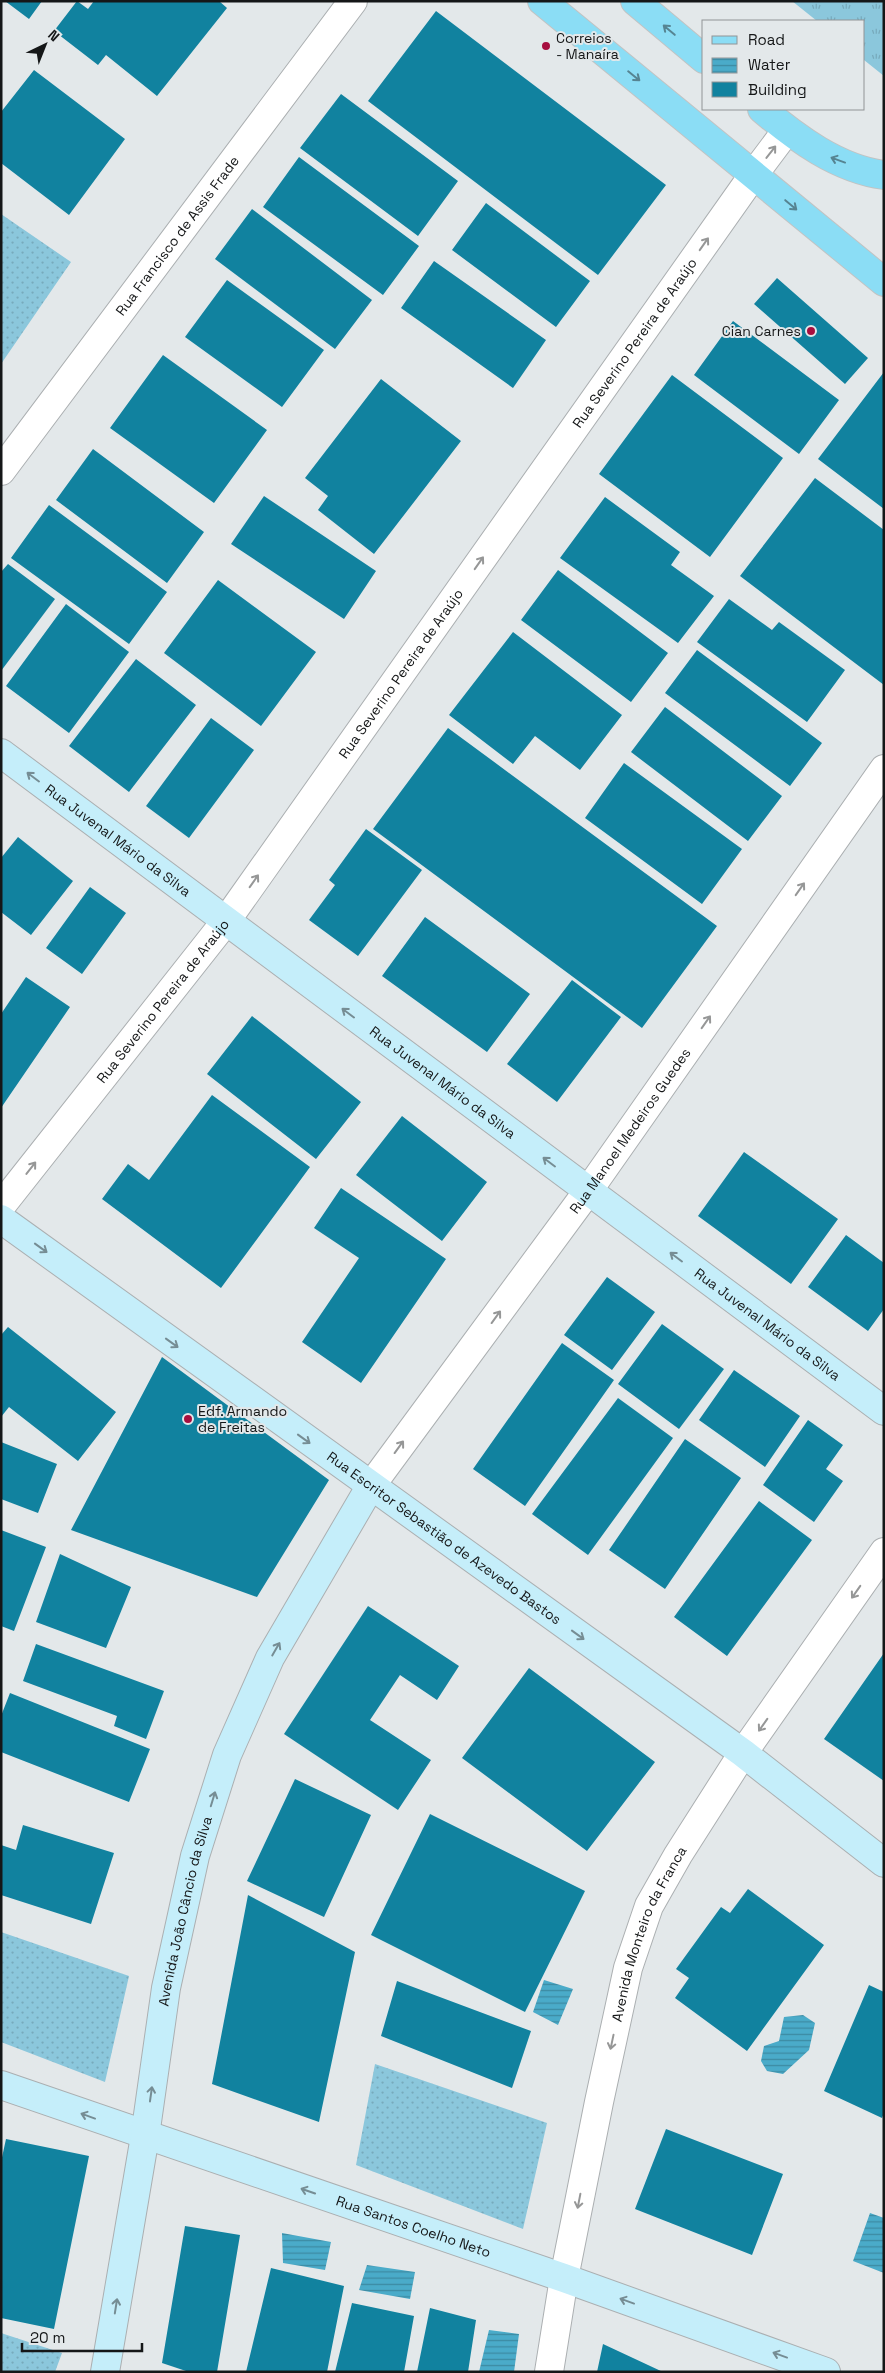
<svg xmlns="http://www.w3.org/2000/svg" width="885" height="2373" viewBox="0 0 885 2373" font-family="'Space Grotesk',sans-serif">
<defs>
<pattern id="grass-dots" width="8" height="8" patternUnits="userSpaceOnUse" patternTransform="scale(1.25)"><rect width="8" height="8" fill="#8bc7dc"/><path d="M2 2h.1M6 6h.1" fill="none" stroke="#77aabc" stroke-width="1.8" stroke-linecap="round"/></pattern>
<pattern id="park-tufts" width="24" height="20" patternUnits="userSpaceOnUse" patternTransform="scale(1.25)"><rect width="24" height="20" fill="#8bc7dc"/><path d="M3 7l-1-3M5 7V3M7 7l1-3M15 17l-1-3M17 17v-4M19 17l1-3" fill="none" stroke="#77aabc"/></pattern>
<pattern id="water-rules" width="6" height="5" patternUnits="userSpaceOnUse" patternTransform="scale(1.25)"><rect width="6" height="5" fill="#4aabc9"/><path d="M0 2.5h6" fill="none" stroke="#3c8aa2"/></pattern>
</defs>
<rect width="100%" height="100%" fill="#e3e8ea"/>
<path fill="url(#grass-dots)" d="M 1,214 L 71,262 L 1,364 Z
M 1,1932 L 129,1976 L 105,2082 L 1,2042 Z
M 375,2064 L 547,2123 L 523,2229 L 356,2165 Z
M 1,2333 L 62,2353 L 55,2372 L 1,2372 Z"/>
<path fill="url(#park-tufts)" d="M 792,1 L 884,1 L 884,76 L 864,60 L 864,21 L 817,21 Z"/>
<path fill="url(#water-rules)" d="M 544,1980 L 573,1989 L 558,2025 L 533,2012 Z
M 803,2015 L 815,2023 L 809,2050 L 783,2074 L 767,2071 L 761,2061 L 764,2046 L 779,2041 L 784,2017 Z
M 870,2213 L 884,2218 L 884,2273 L 853,2261 Z
M 282,2233 L 331,2242 L 325,2270 L 283,2263 Z
M 367,2265 L 415,2272 L 410,2299 L 359,2290 Z
M 489,2330 L 519,2334 L 514,2372 L 479,2372 Z"/>
<path fill="#11829f" d="M 5,1 L 42,1 L 29,19 Z
M 77,1 L 88,9 L 94,1 L 219,1 L 227,8 L 157,96 L 106,55 L 98,65 L 54,31 Z
M 436,11 L 666,185 L 598,275 L 368,101 Z
M 34,70 L 125,139 L 69,215 L 1,163 L 1,112 Z
M 341,94 L 458,181 L 418,236 L 300,148 Z
M 299,157 L 419,246 L 383,295 L 263,207 Z
M 486,203 L 590,281 L 556,327 L 452,250 Z
M 252,209 L 372,300 L 335,349 L 215,259 Z
M 434,261 L 546,340 L 513,388 L 401,308 Z
M 777,278 L 868,358 L 845,384 L 754,304 Z
M 227,280 L 324,350 L 282,407 L 185,337 Z
M 733,321 L 839,400 L 799,454 L 694,375 Z
M 163,355 L 267,430 L 214,503 L 110,428 Z
M 884,372 L 884,509 L 818,459 Z
M 672,375 L 783,458 L 710,557 L 599,474 Z
M 381,379 L 461,441 L 374,554 L 318,510 L 328,496 L 305,478 Z
M 93,449 L 204,532 L 167,583 L 56,500 Z
M 815,478 L 884,530 L 884,685 L 740,576 Z
M 264,496 L 376,571 L 344,619 L 231,544 Z
M 605,497 L 680,552 L 671,565 L 714,596 L 678,643 L 560,558 Z
M 49,505 L 167,592 L 129,644 L 11,558 Z
M 8,564 L 55,599 L 1,671 L 1,572 Z
M 558,570 L 668,653 L 631,702 L 521,620 Z
M 218,580 L 316,652 L 261,726 L 164,653 Z
M 729,599 L 772,630 L 779,622 L 845,670 L 807,722 L 697,642 Z
M 66,604 L 129,652 L 69,733 L 6,686 Z
M 513,632 L 622,715 L 580,770 L 535,736 L 513,764 L 449,715 Z
M 697,650 L 822,743 L 790,786 L 665,693 Z
M 136,659 L 196,705 L 129,792 L 69,746 Z
M 665,707 L 782,796 L 748,841 L 631,752 Z
M 211,718 L 254,750 L 189,838 L 146,806 Z
M 448,728 L 717,926 L 642,1028 L 373,829 Z
M 624,763 L 742,849 L 702,904 L 585,818 Z
M 366,829 L 422,870 L 358,956 L 309,920 L 335,885 L 329,880 Z
M 18,837 L 73,881 L 31,935 L 1,912 L 1,858 Z
M 90,887 L 126,913 L 82,974 L 46,948 Z
M 425,917 L 530,994 L 487,1052 L 382,976 Z
M 26,977 L 70,1007 L 1,1108 L 1,1014 Z
M 572,980 L 621,1017 L 557,1102 L 507,1064 Z
M 252,1016 L 361,1102 L 316,1159 L 207,1074 Z
M 212,1095 L 310,1167 L 221,1288 L 102,1199 L 128,1164 L 149,1180 Z
M 402,1116 L 487,1182 L 442,1241 L 356,1175 Z
M 744,1152 L 838,1219 L 791,1284 L 698,1216 Z
M 341,1188 L 446,1259 L 361,1383 L 302,1342 L 359,1258 L 314,1228 Z
M 846,1235 L 884,1263 L 884,1309 L 868,1331 L 808,1287 Z
M 607,1277 L 655,1312 L 612,1370 L 564,1335 Z
M 662,1324 L 724,1369 L 679,1429 L 618,1384 Z
M 8,1327 L 116,1412 L 78,1461 L 9,1407 L 1,1417 L 1,1335 Z
M 562,1343 L 614,1380 L 525,1506 L 473,1469 Z
M 162,1357 L 329,1480 L 257,1597 L 71,1530 Z
M 734,1370 L 800,1416 L 765,1467 L 699,1420 Z
M 618,1398 L 673,1438 L 588,1555 L 532,1514 Z
M 808,1420 L 843,1445 L 826,1469 L 843,1481 L 814,1522 L 763,1485 Z
M 685,1439 L 741,1478 L 665,1589 L 609,1550 Z
M 1,1442 L 57,1464 L 38,1513 L 1,1499 Z
M 759,1501 L 812,1540 L 727,1656 L 674,1617 Z
M 1,1530 L 46,1547 L 14,1631 L 1,1626 Z
M 60,1554 L 131,1587 L 106,1648 L 36,1622 Z
M 368,1606 L 459,1666 L 437,1700 L 400,1675 L 370,1720 L 431,1760 L 398,1810 L 284,1734 Z
M 36,1644 L 164,1691 L 146,1739 L 114,1726 L 117,1716 L 23,1681 Z
M 884,1653 L 884,1781 L 824,1739 Z
M 529,1668 L 655,1762 L 587,1851 L 462,1758 Z
M 10,1693 L 150,1749 L 129,1802 L 1,1752 L 1,1716 Z
M 295,1779 L 371,1815 L 324,1917 L 247,1881 Z
M 430,1814 L 585,1891 L 525,2012 L 371,1935 Z
M 23,1825 L 114,1853 L 91,1924 L 1,1895 L 1,1845 L 16,1850 Z
M 748,1889 L 824,1945 L 747,2051 L 675,1998 L 689,1978 L 676,1969 L 721,1907 L 730,1913 Z
M 248,1895 L 355,1952 L 319,2122 L 212,2084 Z
M 397,1981 L 531,2031 L 512,2088 L 381,2036 Z
M 869,1985 L 884,1992 L 884,2113 L 882,2118 L 824,2091 Z
M 666,2129 L 783,2174 L 752,2255 L 635,2209 Z
M 6,2139 L 89,2156 L 54,2329 L 1,2318 L 1,2162 Z
M 185,2226 L 240,2235 L 217,2372 L 189,2372 L 162,2363 Z
M 271,2268 L 344,2286 L 327,2372 L 246,2372 Z
M 352,2303 L 414,2316 L 404,2372 L 335,2372 Z
M 430,2308 L 476,2320 L 468,2372 L 417,2372 Z
M 603,2344 L 663,2372 L 597,2372 Z"/>
<g fill="none" stroke-linecap="round" stroke-linejoin="round">
<defs>
<g id="minor">
<path id="s1" d="M 1,471 L 353,1"/>
<path id="s2" d="M 1,1206 L 226,921 L 754,174 L 787,130"/>
<path id="s3" d="M 370,1487 L 588,1191 L 884,769"/>
<path id="s4" d="M 549,2372 L 564,2278 L 599,2102 L 628,1968 L 649,1906 L 678,1855 L 743,1753 L 884,1552"/>
</g>
<g id="secondary">
<path id="s5" d="M 1,753 L 884,1411"/>
<path id="s6" d="M 1,1219 L 743,1753 L 884,1863"/>
<path id="s7" d="M 1,2085 L 564,2278 L 826,2372"/>
<path id="s8" d="M 105,2372 L 145,2136 L 166,1988 L 195,1856 L 227,1755 L 270,1658 L 370,1487"/>
</g>
<path id="primary" d="M 542,1 L 884,282
M 635,1 L 704,59
M 762,109 C 796,138 838,169 884,175"/>
</defs>
<use href="#minor" stroke="#abafb1" stroke-width="30"/>
<use href="#secondary" stroke="#abafb1" stroke-width="30"/>
<use href="#primary" stroke="#c2c3c3" stroke-width="30"/>
<use href="#minor" stroke="#fff" stroke-width="28"/>
<use href="#secondary" stroke="#c5eefa" stroke-width="28"/>
<use href="#primary" stroke="#8bddf5" stroke-width="28"/>
</g>
<defs><path id="oneway-shaft" d="M-6 0H5M1.5-3L5.5 0L1.5 3" fill="none" stroke-width="1.6" stroke-linecap="round" stroke-linejoin="round" transform="scale(1.25)"/></defs>
<g stroke="#568492">
<use href="#oneway-shaft" transform="translate(669 30) rotate(-140)"/>
<use href="#oneway-shaft" transform="translate(634 76) rotate(39)"/>
<use href="#oneway-shaft" transform="translate(838 160) rotate(-160)"/>
<use href="#oneway-shaft" transform="translate(791 205) rotate(40)"/>
</g>
<g stroke="#969797">
<use href="#oneway-shaft" transform="translate(771 152) rotate(-52)"/>
<use href="#oneway-shaft" transform="translate(704 244) rotate(-55)"/>
<use href="#oneway-shaft" transform="translate(479 563) rotate(-55)"/>
<use href="#oneway-shaft" transform="translate(254 881) rotate(-55)"/>
<use href="#oneway-shaft" transform="translate(800 889) rotate(-55)"/>
<use href="#oneway-shaft" transform="translate(706 1022) rotate(-55)"/>
<use href="#oneway-shaft" transform="translate(31 1168) rotate(-52)"/>
<use href="#oneway-shaft" transform="translate(496 1317) rotate(-54)"/>
<use href="#oneway-shaft" transform="translate(399 1447) rotate(-54)"/>
<use href="#oneway-shaft" transform="translate(856 1592) rotate(125)"/>
<use href="#oneway-shaft" transform="translate(763 1725) rotate(125)"/>
<use href="#oneway-shaft" transform="translate(612 2042) rotate(102)"/>
<use href="#oneway-shaft" transform="translate(579 2201) rotate(101)"/>
</g>
<g stroke="#768d94">
<use href="#oneway-shaft" transform="translate(33 777) rotate(-143)"/>
<use href="#oneway-shaft" transform="translate(348 1013) rotate(-143)"/>
<use href="#oneway-shaft" transform="translate(549 1162) rotate(-143)"/>
<use href="#oneway-shaft" transform="translate(41 1248) rotate(36)"/>
<use href="#oneway-shaft" transform="translate(676 1257) rotate(-143)"/>
<use href="#oneway-shaft" transform="translate(172 1343) rotate(36)"/>
<use href="#oneway-shaft" transform="translate(304 1439) rotate(36)"/>
<use href="#oneway-shaft" transform="translate(578 1635) rotate(36)"/>
<use href="#oneway-shaft" transform="translate(276 1649) rotate(-60)"/>
<use href="#oneway-shaft" transform="translate(213 1799) rotate(-73)"/>
<use href="#oneway-shaft" transform="translate(151 2094) rotate(-82)"/>
<use href="#oneway-shaft" transform="translate(88 2116) rotate(-160)"/>
<use href="#oneway-shaft" transform="translate(308 2191) rotate(-161)"/>
<use href="#oneway-shaft" transform="translate(627 2301) rotate(-160)"/>
<use href="#oneway-shaft" transform="translate(116 2306) rotate(-81)"/>
<use href="#oneway-shaft" transform="translate(780 2355) rotate(-160)"/>
</g>
<g fill="#a70e3f" stroke="#e3e8ea" stroke-width="2">
<circle cx="546" cy="46" r="5"/>
<circle cx="811" cy="331" r="5"/>
<circle cx="188" cy="1419" r="5"/>
</g>
<g text-anchor="middle" stroke-width="4" stroke-linejoin="round" paint-order="stroke">
<g font-size="14" fill="#151718" stroke="#e3e8ea" text-anchor="start">
<text x="556" y="43">Correios<tspan x="556" dy="16">- Manaíra</tspan></text>
<text x="801" y="336" text-anchor="end">Cian Carnes</text>
<text x="198" y="1416">Edf. Armando<tspan x="198" dy="16">de Freitas</tspan></text>
</g>
<g font-size="14" fill="#151718" stroke="#e3e8ea">
<text dy="5" stroke="none"><textPath href="#s1" startOffset="294">Rua Francisco de Assis Frade</textPath></text>
<text dy="5" stroke="none"><textPath href="#s2" startOffset="1071">Rua Severino Pereira de Araújo</textPath></text>
<text dy="5" stroke="none"><textPath href="#s2" startOffset="666">Rua Severino Pereira de Araújo</textPath></text>
<text dy="5" stroke="none"><textPath href="#s5" startOffset="146">Rua Juvenal Mário da Silva</textPath></text>
<text dy="5" stroke="none"><textPath href="#s2" startOffset="261">Rua Severino Pereira de Araújo</textPath></text>
<text dy="5" stroke="none"><textPath href="#s5" startOffset="551">Rua Juvenal Mário da Silva</textPath></text>
<text dy="5" stroke="none"><textPath href="#s3" startOffset="441">Rua Manoel Medeiros Guedes</textPath></text>
<text dy="5" stroke="none"><textPath href="#s5" startOffset="956">Rua Juvenal Mário da Silva</textPath></text>
<text dy="5" stroke="none"><textPath href="#s6" startOffset="546">Rua Escritor Sebastião de Azevedo Bastos</textPath></text>
<text dy="5" stroke="none"><textPath href="#s8" startOffset="468">Avenida João Câncio da Silva</textPath></text>
<text dy="5" stroke="none"><textPath href="#s4" startOffset="451">Avenida Monteiro da Franca</textPath></text>
<text dy="5" stroke="none"><textPath href="#s7" startOffset="436">Rua Santos Coelho Neto</textPath></text>
</g>
</g>
<rect width="885" height="2373" fill="none" stroke="#151718" stroke-width="5"/>
<rect x="702" y="20" width="162" height="90" fill="#e3e8ea" stroke="#919496"/>
<rect x="712" y="36" width="25" height="8" fill="#8bddf5" stroke="#919496"/>
<text x="748" y="45" font-size="15" fill="#151718">Road</text>
<rect x="712" y="58" width="25" height="15" fill="url(#water-rules)" stroke="#919496"/>
<text x="748" y="70" font-size="15" fill="#151718">Water</text>
<rect x="712" y="82" width="25" height="15" fill="#11829f" stroke="#919496"/>
<text x="748" y="95" font-size="15" fill="#151718">Building</text>
<g transform="translate(45 45) rotate(43)" stroke="#e3e8ea" stroke-width="4" paint-order="stroke">
<path d="M0-4L9 19L0 12L-9 19Z" fill="#151718"/>
<text y="-8" font-size="14" font-weight="bold" text-anchor="middle" fill="#151718">N</text>
</g>
<path d="M22 2343v8h120v-8" fill="none" stroke="#151718" stroke-width="2.5"/>
<text x="30" y="2343" font-size="15" fill="#151718" stroke="#e3e8ea" stroke-width="4" paint-order="stroke">20 m</text>
</svg>
